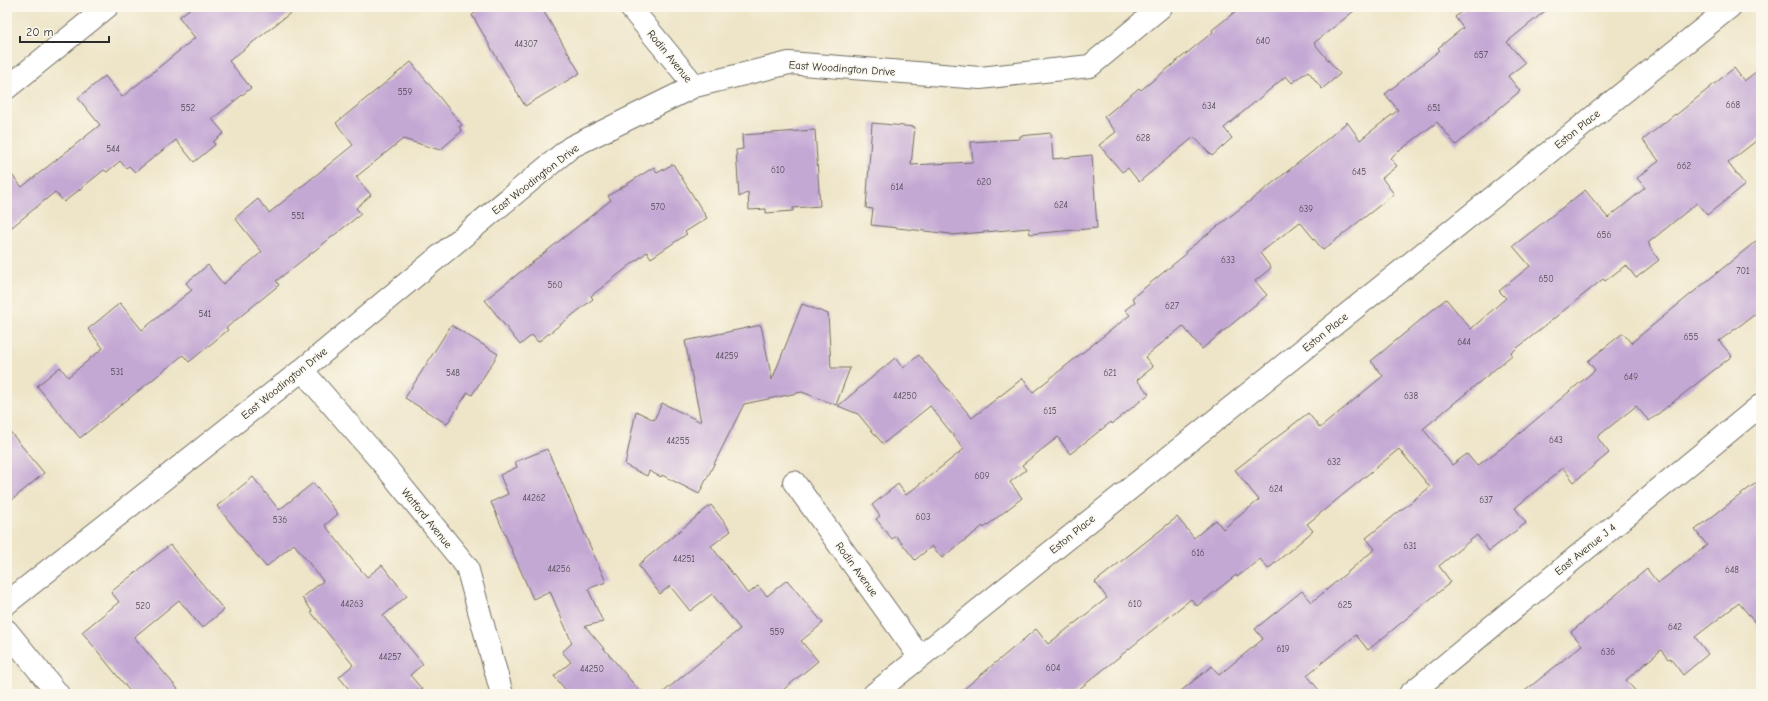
<svg xmlns="http://www.w3.org/2000/svg" width="1768" height="701" viewBox="0 0 1768 701" font-family="'Comic Neue',sans-serif">
<rect width="100%" height="100%" fill="#fbf7ec"/>
<filter id="ink" filterUnits="userSpaceOnUse"><feTurbulence type="fractalNoise" baseFrequency=".025" numOctaves="2"/><feDisplacementMap in="SourceGraphic" scale="8" xChannelSelector="R" yChannelSelector="G"/><feConvolveMatrix kernelMatrix="1 2 1 2 8 2 1 2 1" color-interpolation-filters="sRGB"/></filter>
<filter id="wash" filterUnits="userSpaceOnUse"><feTurbulence type="fractalNoise" baseFrequency=".012" numOctaves="4" result="noise"/><feDisplacementMap in="SourceGraphic" scale="16" xChannelSelector="R" yChannelSelector="G"/><feGaussianBlur stdDeviation="0.9" result="paint"/><feColorMatrix in="noise" values="0 0 0 0 0 0 0 0 0 0 0 0 0 0 0 0 0 1.4 0 .05"/><feComposite in="paint" operator="in"/></filter>
<g filter="url(#wash)">
<rect width="100%" height="100%" fill="#eee5c8"/>
<g id="blocks">
<path fill="#c4a8d4" d="M 192,7 L 298,7 L 229,61 L 251,88 L 212,119 L 224,133 L 213,142 L 215,145 L 194,162 L 176,140 L 135,172 L 129,166 L 126,168 L 120,161 L 107,172 L 104,170 L 64,202 L 55,192 L 7,231 L 7,169 L 22,187 L 100,125 L 78,98 L 105,76 L 122,97 L 195,38 L 179,17 Z
M 485,7 L 541,7 L 580,73 L 525,106 L 472,15 Z
M 1241,7 L 1359,7 L 1314,43 L 1340,74 L 1322,89 L 1308,71 L 1292,83 L 1286,76 L 1224,128 L 1232,138 L 1212,156 L 1194,137 L 1139,182 L 1128,168 L 1122,172 L 1099,145 L 1116,132 L 1104,117 L 1139,88 L 1141,90 L 1213,32 L 1212,30 Z
M 1467,7 L 1550,7 L 1507,42 L 1525,63 L 1508,76 L 1520,91 L 1456,145 L 1437,122 L 1390,158 L 1397,166 L 1382,178 L 1394,194 L 1323,250 L 1300,222 L 1260,253 L 1271,268 L 1255,281 L 1267,295 L 1202,349 L 1183,326 L 1145,357 L 1153,367 L 1137,380 L 1149,394 L 1112,424 L 1111,422 L 1070,454 L 1058,437 L 1022,465 L 1026,470 L 1010,482 L 1022,498 L 984,528 L 983,526 L 942,558 L 932,546 L 915,560 L 896,536 L 892,539 L 876,519 L 880,516 L 872,505 L 898,484 L 906,495 L 964,449 L 930,406 L 883,444 L 858,414 L 838,406 L 895,358 L 903,368 L 919,355 L 972,418 L 1023,378 L 1033,392 L 1130,315 L 1125,310 L 1135,302 L 1132,298 L 1186,254 L 1185,252 L 1312,152 L 1347,122 L 1360,140 L 1398,110 L 1385,94 L 1440,50 L 1438,48 L 1463,28 L 1455,17 Z
M 411,62 L 462,125 L 459,127 L 462,131 L 440,150 L 403,139 L 356,177 L 371,195 L 356,208 L 361,214 L 276,281 L 279,285 L 226,328 L 228,330 L 189,362 L 183,355 L 80,438 L 37,386 L 60,367 L 68,377 L 103,348 L 88,329 L 120,303 L 142,330 L 192,290 L 186,283 L 208,265 L 223,284 L 262,252 L 235,218 L 258,199 L 269,213 L 353,145 L 336,123 Z
M 1734,68 L 1744,81 L 1761,68 L 1761,137 L 1728,163 L 1745,185 L 1707,215 L 1697,203 L 1648,243 L 1650,245 L 1649,246 L 1659,260 L 1636,278 L 1626,265 L 1605,281 L 1603,279 L 1511,353 L 1512,355 L 1423,429 L 1452,465 L 1467,454 L 1477,466 L 1507,444 L 1595,370 L 1588,361 L 1623,333 L 1631,343 L 1761,237 L 1761,310 L 1719,341 L 1732,356 L 1649,421 L 1636,406 L 1597,437 L 1609,453 L 1574,482 L 1563,468 L 1515,508 L 1526,523 L 1489,551 L 1477,535 L 1439,566 L 1451,582 L 1368,650 L 1356,635 L 1307,675 L 1322,694 L 1177,694 L 1212,666 L 1219,675 L 1263,639 L 1255,629 L 1302,591 L 1312,602 L 1375,549 L 1366,538 L 1430,487 L 1399,449 L 1307,524 L 1313,531 L 1268,569 L 1260,559 L 1237,577 L 1236,575 L 1197,606 L 1191,599 L 1073,694 L 958,694 L 1036,629 L 1048,644 L 1107,598 L 1095,582 L 1177,517 L 1194,538 L 1216,520 L 1223,529 L 1259,500 L 1235,470 L 1308,413 L 1320,428 L 1383,376 L 1371,361 L 1446,299 L 1471,329 L 1506,298 L 1499,291 L 1530,266 L 1513,246 L 1585,190 L 1608,218 L 1645,188 L 1637,178 L 1659,161 L 1643,140 L 1675,114 L 1676,115 Z
M 872,123 L 915,127 L 911,165 L 973,162 L 971,142 L 1020,139 L 1020,136 L 1051,133 L 1053,159 L 1092,155 L 1097,228 L 1030,234 L 1029,228 L 952,235 L 951,234 L 871,225 L 873,209 L 866,208 Z
M 815,130 L 820,206 L 793,208 L 793,211 L 766,213 L 766,209 L 749,210 L 748,192 L 739,197 L 736,150 L 743,149 L 742,135 Z
M 673,164 L 707,218 L 685,232 L 687,234 L 651,258 L 647,252 L 591,296 L 593,299 L 538,342 L 532,335 L 520,345 L 485,300 L 611,200 L 608,196 L 654,167 L 657,173 Z
M 802,304 L 828,314 L 831,368 L 850,368 L 836,405 L 802,392 L 744,404 L 699,494 L 662,475 L 661,477 L 649,471 L 647,476 L 625,465 L 636,411 L 654,420 L 662,403 L 701,422 L 685,341 L 761,325 L 772,380 Z
M 451,325 L 498,354 L 472,395 L 468,392 L 447,424 L 405,398 Z
M 7,428 L 44,473 L 7,504 Z
M 547,449 L 606,582 L 588,589 L 603,622 L 585,626 L 642,694 L 569,694 L 554,676 L 571,662 L 562,652 L 572,643 L 550,591 L 533,599 L 491,502 L 508,494 L 500,475 L 517,467 L 515,462 Z
M 253,477 L 279,510 L 313,483 L 338,514 L 325,525 L 354,562 L 367,577 L 382,565 L 407,596 L 383,616 L 423,664 L 410,675 L 426,694 L 353,694 L 339,677 L 353,665 L 311,612 L 312,611 L 302,598 L 323,581 L 294,544 L 266,567 L 217,506 Z
M 1761,479 L 1761,630 L 1739,603 L 1695,637 L 1708,654 L 1683,675 L 1670,658 L 1668,659 L 1661,650 L 1626,680 L 1638,694 L 1521,694 L 1582,645 L 1571,632 L 1647,569 L 1658,583 L 1707,545 L 1695,530 Z
M 711,505 L 731,531 L 711,546 L 748,594 L 758,586 L 767,596 L 787,580 L 823,623 L 801,641 L 818,661 L 778,694 L 661,694 L 740,629 L 712,594 L 690,611 L 670,586 L 660,594 L 638,565 Z
M 170,545 L 224,610 L 202,628 L 179,600 L 134,637 L 182,694 L 132,694 L 82,632 L 119,602 L 111,592 Z"/>
</g>
</g>
<g filter="url(#ink)">
<use href="#blocks" fill-opacity="0" stroke="#6f6c62" stroke-width="1"/>
<g fill="none" stroke-linecap="round" stroke-linejoin="round">
<defs>
<path id="minor" d="M 630,7 L 695,86
M 7,88 L 107,7
M 302,370 L 385,466 L 467,567 L 502,694
M 794,482 L 919,656
M 7,603 L 302,370 L 571,147 L 695,86 L 789,63 L 980,78 L 1090,66 L 1161,7
M 7,631 L 58,694
M 874,694 L 1730,7
M 1410,694 L 1761,405"/>
</defs>
<use href="#minor" stroke="#6f6c62" stroke-width="24"/>
<use href="#minor" stroke="#fff" stroke-width="22"/>
</g>
</g>
<g text-anchor="middle" stroke-width="3" stroke-linejoin="round" paint-order="stroke">
<g font-size="9" fill="#514a55">
<text x="1263" y="44">640</text>
<text x="526" y="47">44307</text>
<text x="1481" y="58">657</text>
<text x="405" y="95">559</text>
<text x="1733" y="108">668</text>
<text x="1209" y="109">634</text>
<text x="188" y="111">552</text>
<text x="1434" y="111">651</text>
<text x="1143" y="141">628</text>
<text x="113" y="152">544</text>
<text x="1684" y="169">662</text>
<text x="778" y="173">610</text>
<text x="1359" y="175">645</text>
<text x="984" y="185">620</text>
<text x="897" y="190">614</text>
<text x="1061" y="208">624</text>
<text x="658" y="210">570</text>
<text x="1306" y="212">639</text>
<text x="298" y="219">551</text>
<text x="1604" y="238">656</text>
<text x="1228" y="263">633</text>
<text x="1743" y="274">701</text>
<text x="1546" y="282">650</text>
<text x="555" y="288">560</text>
<text x="1172" y="309">627</text>
<text x="205" y="317">541</text>
<text x="1691" y="340">655</text>
<text x="1464" y="345">644</text>
<text x="727" y="359">44259</text>
<text x="117" y="375">531</text>
<text x="453" y="376">548</text>
<text x="1110" y="376">621</text>
<text x="1631" y="380">649</text>
<text x="905" y="399">44250</text>
<text x="1411" y="399">638</text>
<text x="1050" y="414">615</text>
<text x="1556" y="443">643</text>
<text x="678" y="444">44255</text>
<text x="1334" y="465">632</text>
<text x="982" y="479">609</text>
<text x="1276" y="492">624</text>
<text x="534" y="501">44262</text>
<text x="1486" y="503">637</text>
<text x="923" y="520">603</text>
<text x="280" y="523">536</text>
<text x="1410" y="549">631</text>
<text x="1198" y="556">616</text>
<text x="684" y="562">44251</text>
<text x="559" y="572">44256</text>
<text x="1732" y="573">648</text>
<text x="352" y="607">44263</text>
<text x="1135" y="607">610</text>
<text x="1345" y="608">625</text>
<text x="143" y="609">520</text>
<text x="1675" y="630">642</text>
<text x="777" y="635">559</text>
<text x="1283" y="652">619</text>
<text x="1608" y="655">636</text>
<text x="390" y="660">44257</text>
<text x="1053" y="671">604</text>
<text x="592" y="672">44250</text>
</g>
<g font-size="11" fill="#2b2b2b" stroke="#fbf7ec">
<text transform="translate(670 56) rotate(51)" y="4">Rodin Avenue</text>
<text transform="translate(842 68) rotate(4)" y="4">East Woodington Drive</text>
<text transform="translate(1577 129) rotate(-39)" y="4">Eston Place</text>
<text transform="translate(535 179) rotate(-38)" y="4">East Woodington Drive</text>
<text transform="translate(1325 332) rotate(-39)" y="4">Eston Place</text>
<text transform="translate(284 383) rotate(-39)" y="4">East Woodington Drive</text>
<text transform="translate(427 518) rotate(51)" y="4">Watford Avenue</text>
<text transform="translate(1072 534) rotate(-39)" y="4">Eston Place</text>
<text transform="translate(1585 549) rotate(-39)" y="4">East Avenue J 4</text>
<text transform="translate(857 569) rotate(54)" y="4">Rodin Avenue</text>
</g>
</g>
<rect width="1768" height="701" fill="none" stroke="#fbf7ec" stroke-width="24"/>
<path d="M20 36v6h89v-6" fill="none" stroke="#2b2b2b" stroke-width="2"/>
<text x="26" y="36" font-size="12" fill="#2b2b2b" stroke="#fbf7ec" stroke-width="3" paint-order="stroke">20 m</text>
</svg>
